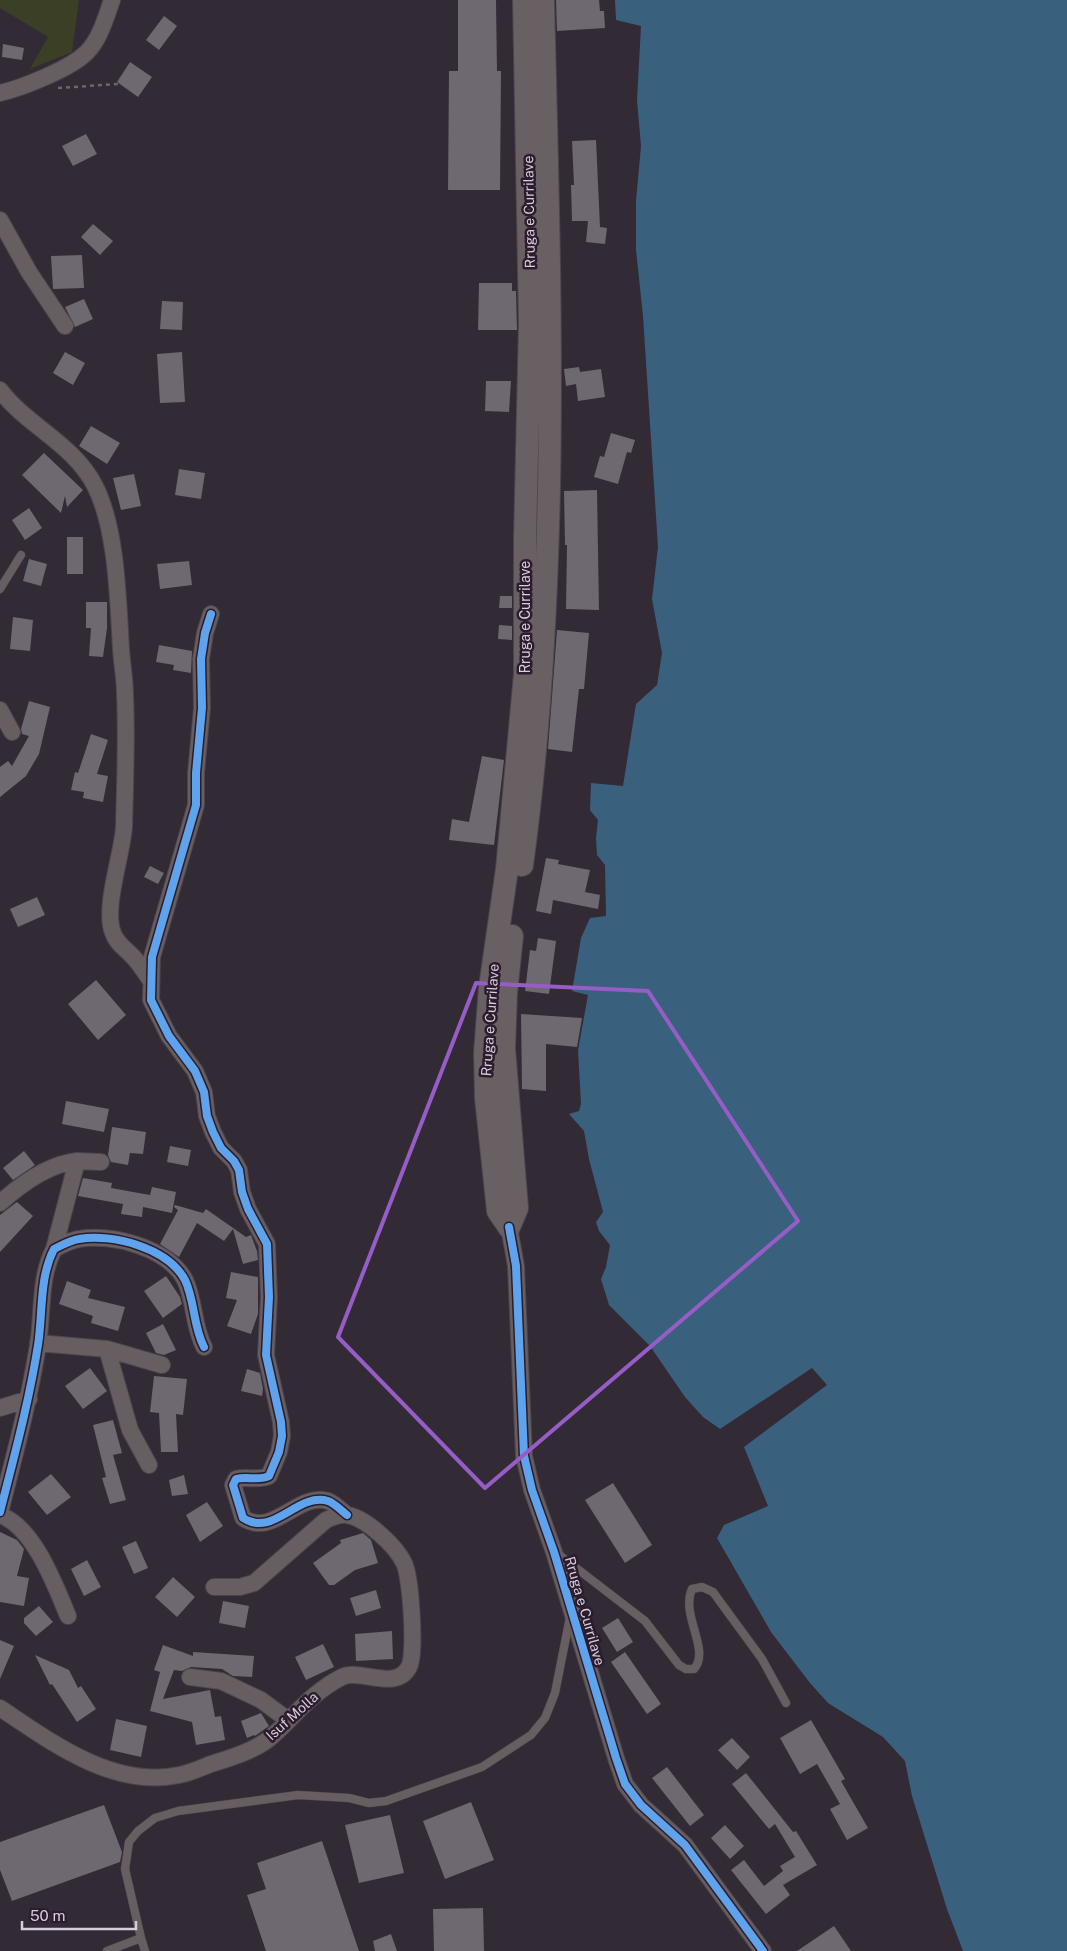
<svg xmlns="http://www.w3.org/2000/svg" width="1067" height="1951" viewBox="0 0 1067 1951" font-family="'Public Sans',sans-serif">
<rect width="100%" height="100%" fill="#322a34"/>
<path fill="#3b3f26" d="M 0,0 L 79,0 L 72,52 L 30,69 L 48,37 L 0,8 Z"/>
<path fill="#39617e" d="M 615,0 L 1067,0 L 1067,1951 L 963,1951 L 947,1909 L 912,1796 L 905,1761 L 883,1737 L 828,1703 L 810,1683 L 771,1632 L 717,1538 L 724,1525 L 768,1506 L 744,1447 L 827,1385 L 812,1368 L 720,1429 L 703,1417 L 685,1397 L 650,1346 L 609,1305 L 601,1279 L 606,1267 L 610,1245 L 599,1231 L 596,1222 L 603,1212 L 589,1159 L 584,1131 L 569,1114 L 579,1111 L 581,1104 L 578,1050 L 588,995 L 572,991 L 581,938 L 590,918 L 606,916 L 605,865 L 597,855 L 596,838 L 598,820 L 590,810 L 591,783 L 623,786 L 636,704 L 657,685 L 662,653 L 652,599 L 658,547 L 643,316 L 636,250 L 636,201 L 641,146 L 637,100 L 641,26 L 616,20 Z"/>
<path fill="#6e6870" d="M 458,0 L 496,0 L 497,71 L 501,71 L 500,190 L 448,190 L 449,71 L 458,71 Z
M 556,0 L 599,0 L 600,11 L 604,11 L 605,28 L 557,31 Z
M 164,16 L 177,26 L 159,50 L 146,40 Z
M 3,44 L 24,48 L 22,60 L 2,57 Z
M 130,62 L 152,77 L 138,97 L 117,82 Z
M 86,134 L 97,154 L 73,166 L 62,146 Z
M 596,140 L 600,227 L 607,228 L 605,244 L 586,242 L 588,221 L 572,221 L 571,185 L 574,185 L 572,141 Z
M 93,224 L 113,241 L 100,255 L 81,237 Z
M 82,255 L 84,288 L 53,289 L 51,256 Z
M 479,283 L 512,283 L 512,291 L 516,291 L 517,330 L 478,330 Z
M 84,299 L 93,319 L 75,327 L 65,307 Z
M 162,301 L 183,302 L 182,330 L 160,329 Z
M 65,352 L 85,363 L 73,385 L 53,373 Z
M 182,352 L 185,402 L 160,403 L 157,354 Z
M 579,367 L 580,372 L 601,369 L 605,397 L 578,401 L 576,384 L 566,386 L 564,369 Z
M 486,381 L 511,381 L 509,412 L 485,411 Z
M 91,426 L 120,443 L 107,464 L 79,446 Z
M 611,433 L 635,440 L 631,453 L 627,452 L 618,484 L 594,477 L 600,456 L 604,457 Z
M 44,453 L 83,490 L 67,507 L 65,496 L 61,513 L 22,475 Z
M 179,469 L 205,473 L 201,499 L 175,495 Z
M 134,474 L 141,506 L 121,510 L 113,478 Z
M 597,490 L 599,610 L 566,609 L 567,545 L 565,545 L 564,491 Z
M 29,508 L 42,528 L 25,540 L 12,520 Z
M 67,537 L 83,537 L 83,574 L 67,574 Z
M 29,559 L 47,564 L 41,586 L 23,581 Z
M 189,561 L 192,585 L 160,589 L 157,564 Z
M 500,596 L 512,596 L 512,608 L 499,608 Z
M 86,602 L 107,602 L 107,628 L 103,657 L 89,656 L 91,628 L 86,628 Z
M 13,617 L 33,620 L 30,651 L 10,649 Z
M 499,625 L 512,626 L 512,640 L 498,639 Z
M 557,630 L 589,633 L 584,689 L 579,689 L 572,752 L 548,749 Z
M 159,645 L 192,651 L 191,673 L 173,670 L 174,665 L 156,662 Z
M 29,701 L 50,707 L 39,754 L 26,776 L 0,797 L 0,767 L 8,761 L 12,766 L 29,736 L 22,734 L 21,729 Z
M 91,734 L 108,740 L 97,774 L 108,776 L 103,802 L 83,798 L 84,792 L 71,790 L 75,772 L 78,773 Z
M 482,756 L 504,760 L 494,845 L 449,840 L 452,819 L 469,822 Z
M 546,858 L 559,860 L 558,864 L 590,870 L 585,892 L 600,895 L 598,909 L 553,900 L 551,914 L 536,911 Z
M 150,866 L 164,873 L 158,884 L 144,877 Z
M 37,897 L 45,915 L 18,927 L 10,909 Z
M 538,938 L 556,941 L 549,994 L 525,991 L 530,950 L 536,951 Z
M 96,980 L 126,1015 L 98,1040 L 68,1004 Z
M 521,1014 L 582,1018 L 577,1047 L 546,1044 L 546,1091 L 522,1089 Z
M 66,1101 L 109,1109 L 104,1132 L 62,1124 Z
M 112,1127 L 146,1132 L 143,1154 L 130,1153 L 128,1165 L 111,1162 L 108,1155 Z
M 170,1146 L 191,1150 L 188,1166 L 167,1162 Z
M 24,1151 L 35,1165 L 13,1180 L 3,1168 Z
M 83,1178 L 112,1183 L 111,1188 L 150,1195 L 152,1187 L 176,1192 L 172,1213 L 143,1207 L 142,1217 L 121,1214 L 123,1204 L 78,1196 Z
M 17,1202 L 33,1216 L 0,1252 L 0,1215 Z
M 175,1205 L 203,1213 L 206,1209 L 246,1237 L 251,1235 L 257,1251 L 258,1260 L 243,1264 L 233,1229 L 224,1241 L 197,1223 L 179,1257 L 160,1244 L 178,1210 L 174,1207 Z
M 231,1272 L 258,1277 L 258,1314 L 251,1334 L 227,1326 L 237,1300 L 226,1298 Z
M 166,1276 L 180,1297 L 182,1304 L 163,1318 L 144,1291 Z
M 67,1281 L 91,1290 L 88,1298 L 125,1307 L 118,1331 L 91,1323 L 93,1316 L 59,1304 Z
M 163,1324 L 176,1350 L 164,1355 L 156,1353 L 146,1333 Z
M 90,1368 L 107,1391 L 83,1409 L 65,1386 Z
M 247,1369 L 260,1373 L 263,1389 L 262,1396 L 241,1391 Z
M 154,1376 L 187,1379 L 183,1415 L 176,1414 L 178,1452 L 161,1452 L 159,1413 L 150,1412 Z
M 113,1420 L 122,1453 L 113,1455 L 126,1500 L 110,1504 L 102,1478 L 106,1477 L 93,1425 Z
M 51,1474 L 71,1497 L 47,1515 L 28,1492 Z
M 184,1475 L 188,1494 L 172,1496 L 169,1480 Z
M 613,1483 L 652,1545 L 625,1563 L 585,1500 Z
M 207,1502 L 223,1526 L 200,1542 L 186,1515 Z
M 0,1532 L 17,1540 L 24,1549 L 17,1576 L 29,1578 L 24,1606 L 0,1602 Z
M 363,1533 L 371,1540 L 378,1563 L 355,1570 L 334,1585 L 329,1585 L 313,1563 L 341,1543 L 340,1540 Z
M 136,1541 L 148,1568 L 134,1574 L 122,1547 Z
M 87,1560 L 101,1587 L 84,1596 L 71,1569 Z
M 173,1577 L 195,1597 L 177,1617 L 155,1597 Z
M 376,1590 L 381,1608 L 356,1616 L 350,1598 Z
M 223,1601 L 249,1606 L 245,1628 L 219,1623 Z
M 39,1606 L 53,1622 L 36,1636 L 24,1623 L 24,1618 Z
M 618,1618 L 633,1642 L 617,1652 L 602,1628 Z
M 392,1631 L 393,1659 L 356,1661 L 355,1634 Z
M 0,1640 L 14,1646 L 0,1679 Z
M 323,1644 L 334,1667 L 306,1680 L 295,1657 Z
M 163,1645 L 193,1656 L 193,1652 L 254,1656 L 252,1677 L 233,1676 L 222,1669 L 191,1667 L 182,1671 L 174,1670 L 163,1699 L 210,1690 L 215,1717 L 221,1716 L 225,1740 L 196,1745 L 192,1722 L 150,1711 L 160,1672 L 154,1670 Z
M 625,1652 L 661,1704 L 647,1714 L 611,1662 Z
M 35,1655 L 69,1670 L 78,1688 L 81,1686 L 96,1709 L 77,1722 L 52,1684 L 50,1685 Z
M 261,1713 L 269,1726 L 255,1736 L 254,1735 L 247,1738 L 241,1721 Z
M 116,1719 L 147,1726 L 141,1757 L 110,1750 Z
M 811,1720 L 845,1779 L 841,1781 L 868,1828 L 847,1840 L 830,1809 L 840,1804 L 817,1764 L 800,1774 L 780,1738 Z
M 732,1738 L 750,1757 L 737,1770 L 718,1750 Z
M 667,1767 L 704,1815 L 690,1826 L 652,1778 Z
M 746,1773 L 793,1832 L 796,1831 L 817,1865 L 783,1885 L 790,1895 L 766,1914 L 731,1870 L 744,1860 L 764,1886 L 783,1871 L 780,1866 L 795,1857 L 775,1824 L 769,1829 L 732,1784 Z
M 471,1802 L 494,1860 L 445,1879 L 423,1821 Z
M 104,1805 L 122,1852 L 120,1862 L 12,1901 L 0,1870 L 0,1842 Z
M 390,1815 L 404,1873 L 359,1883 L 345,1825 Z
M 725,1825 L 744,1846 L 730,1859 L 711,1838 Z
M 322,1841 L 359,1951 L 266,1951 L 247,1895 L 266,1889 L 257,1863 Z
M 483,1908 L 484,1951 L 434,1951 L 433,1909 Z
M 834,1926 L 851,1951 L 797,1951 Z
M 391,1934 L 397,1951 L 375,1951 L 373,1941 Z"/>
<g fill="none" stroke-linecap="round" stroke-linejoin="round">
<defs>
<path id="service" d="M 0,589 L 21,555
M 558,1554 L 645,1621 L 679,1665 L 686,1669 L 694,1669 C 711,1650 680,1615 692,1589 L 702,1587 L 713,1592 L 762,1659 L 786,1703
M 141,1938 L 125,1869 L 129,1842 L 138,1831 L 155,1818 L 178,1811 L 298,1795 L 349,1798 L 369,1803 L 386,1801 L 482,1767 L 531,1735 L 545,1718 L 555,1693 L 570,1617
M 107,1951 L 141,1938 L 145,1951"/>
<path id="minor" d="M 0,93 C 22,88 72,68 87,52 C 100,39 106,17 112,0
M 0,220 L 29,272 L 65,326
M 0,390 C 27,426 74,444 95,486 C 117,529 118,601 121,649 C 122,665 125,679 125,695 C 127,739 125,783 124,827 C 122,856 103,908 113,933 C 117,945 128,950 135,959 C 141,966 146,974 151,981
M 211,614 L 205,633 L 201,659 L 202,708 L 196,773 L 196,805 L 152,957 L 151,1000 L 169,1036 L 195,1071 L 204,1092 L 207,1116 L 213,1132 L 221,1148 L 234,1161 L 239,1170 L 242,1192 L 248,1209 L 267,1244 L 269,1297 L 266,1355 L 281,1422 L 282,1436 L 279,1452 L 269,1476 C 259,1481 247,1476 236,1479 L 233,1485 L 243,1518 C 274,1538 297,1492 328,1501 C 334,1503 342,1511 347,1515
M 0,710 L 12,732
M 77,1161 L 101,1162
M 0,1203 C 21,1184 49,1164 77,1161 L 54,1249
M 509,1227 L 516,1266 L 524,1456 L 532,1490 L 554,1552 L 616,1758 L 625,1784 L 641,1805 L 685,1845 L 763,1951
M 38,1343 L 107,1349 L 162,1365
M 107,1349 L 130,1430 L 149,1465
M 0,1408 L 29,1399
M 0,1512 C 14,1457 29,1402 38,1345 C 43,1313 39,1278 54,1249 C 62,1245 71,1240 79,1239 C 112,1233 168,1248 185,1280 C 195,1301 193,1326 204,1347
M 0,1515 C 34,1527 55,1585 68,1616
M 190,1677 L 221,1681 L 261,1700 L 288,1720
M 0,1708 C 51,1742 113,1789 179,1775 C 190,1773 201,1768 211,1764 C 230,1758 254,1751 270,1738 C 294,1717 312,1692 342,1677 C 361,1668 396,1692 409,1667 C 416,1654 411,1577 404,1563 C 396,1546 366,1518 347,1515 C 339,1514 333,1517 326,1520 L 254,1583 L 240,1587 L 214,1587"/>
<path id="secondary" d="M 522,865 C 561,579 550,288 543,0
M 509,1227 L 498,1211 L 486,1098 L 485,1053 L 490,987 L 507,869 L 525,674 L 525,538 L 530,323 L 524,0
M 509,1227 L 517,1208 L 504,1048 L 506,993 L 512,936"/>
</defs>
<use href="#service" stroke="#4c454e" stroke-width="9"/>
<use href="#minor" stroke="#4c454e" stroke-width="18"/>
<use href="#secondary" stroke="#4c454e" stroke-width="24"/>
<path stroke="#6e666a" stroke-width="2.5" stroke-dasharray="4 4" stroke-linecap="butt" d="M 58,88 L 118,84"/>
<use href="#service" stroke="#665e60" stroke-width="8"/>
<use href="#minor" stroke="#665e60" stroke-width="16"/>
<use href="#secondary" stroke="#696063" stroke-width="22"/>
<defs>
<path id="cycleway" d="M 211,614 L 205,633 L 201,659 L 202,708 L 196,773 L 196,805 L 152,957 L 151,1000 L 169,1036 L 195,1071 L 204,1092 L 207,1116 L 213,1132 L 221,1148 L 234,1161 L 239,1170 L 242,1192 L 248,1209 L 267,1244 L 269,1297 L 266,1355 L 281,1422 L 282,1436 L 279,1452 L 269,1476 C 259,1481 247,1476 236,1479 L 233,1485 L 243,1518 C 274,1538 297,1492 328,1501 C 334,1503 342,1511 347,1515
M 509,1227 L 516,1266 L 524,1456 L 532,1490 L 554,1552 L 616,1758 L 625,1784 L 641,1805 L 685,1845 L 763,1951
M 0,1512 C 14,1457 29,1402 38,1345 C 43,1313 39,1278 54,1249 C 62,1245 71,1240 79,1239 C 112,1233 168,1248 185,1280 C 195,1301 193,1326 204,1347"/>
</defs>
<use href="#cycleway" stroke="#2b1c2e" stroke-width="11"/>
<use href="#cycleway" stroke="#60a3ed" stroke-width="8"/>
</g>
<path fill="none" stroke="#975dc7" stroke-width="4" stroke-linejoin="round" d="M 476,983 L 648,991 L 798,1221 L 485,1488 L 338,1337 Z"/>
<g text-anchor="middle" stroke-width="5" stroke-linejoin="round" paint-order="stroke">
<g font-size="14" fill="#d8ceda" stroke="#2b1c2e">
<text transform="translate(529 212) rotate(-91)" y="5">Rruga e Currilave</text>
<text transform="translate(525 617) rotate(-90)" y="5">Rruga e Currilave</text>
<text transform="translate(490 1020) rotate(-86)" y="5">Rruga e Currilave</text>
<text transform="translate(585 1611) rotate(74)" y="5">Rruga e Currilave</text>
<text transform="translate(292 1716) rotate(-42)" y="5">Isuf Molla</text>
</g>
</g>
<path d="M22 1921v8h114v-8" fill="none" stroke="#d8ceda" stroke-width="2.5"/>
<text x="30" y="1921" font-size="15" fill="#d8ceda" stroke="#2b1c2e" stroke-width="4" paint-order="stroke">50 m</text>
</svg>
